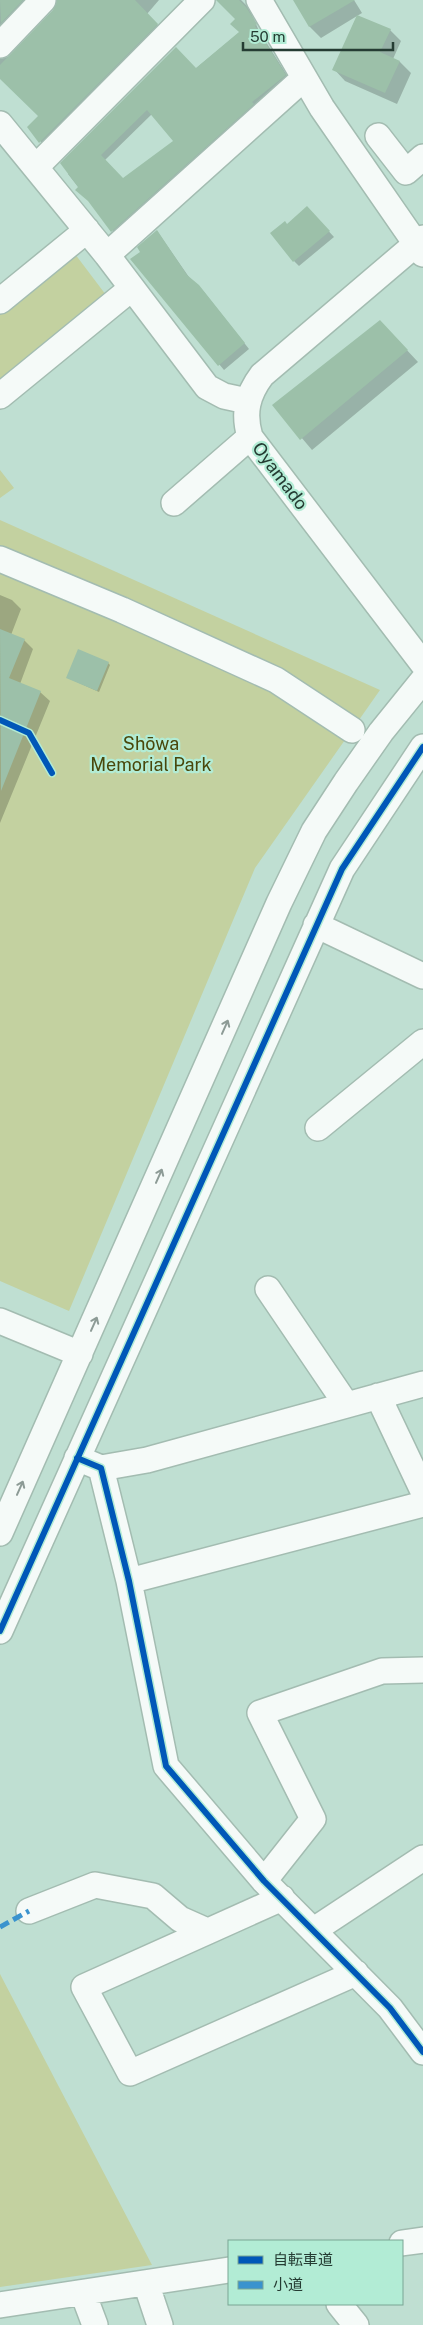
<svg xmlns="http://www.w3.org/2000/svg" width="423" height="2325" viewBox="0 0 423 2325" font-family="'Public Sans','Noto Sans JP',sans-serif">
<rect width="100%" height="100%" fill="#bfdfd2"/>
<path fill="#c3d1a0" d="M 75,254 L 106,295 L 0,382 L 0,313 Z
M 0,470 L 14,488 L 0,498 Z
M 0,520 L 380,690 L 255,868 L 69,1311 L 0,1281 Z
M 0,1974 L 152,2265 L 0,2287 Z"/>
<path fill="#0003" fill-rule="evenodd" d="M 0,0 L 33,0 L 0,34 Z
M 57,0 L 159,0 L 147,14 L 162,29 L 45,147 L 29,127 L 40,116 L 0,77 L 0,59 L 11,56 L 55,10 Z
M 218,0 L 241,0 L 249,8 L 259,31 L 290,80 L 117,236 L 68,174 L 240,32 L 237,19 ZM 152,114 L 175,142 L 123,180 L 105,160 Z
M 294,0 L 354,0 L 362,13 L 357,16 L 390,30 L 401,41 L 393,59 L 400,62 L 411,73 L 397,104 L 345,81 L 334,69 L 357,16 L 321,38 L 310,27 Z
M 312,213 L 334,237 L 299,266 L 294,261 L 287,225 Z
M 157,231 L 191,280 L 204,292 L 249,349 L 224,370 L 132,260 L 142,252 Z
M 391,333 L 418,362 L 312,450 L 274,405 Z
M 0,595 L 12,600 L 21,609 L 11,635 L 24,640 L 33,649 L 20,684 L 40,692 L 50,701 L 0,823 Z
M 108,663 L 110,665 L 99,692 L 68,678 Z"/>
<path fill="#9cc0a9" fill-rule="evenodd" d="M 0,0 L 23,0 L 1,23 Z
M 57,0 L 135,0 L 158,24 L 39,143 L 27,127 L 38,116 L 0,79 L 0,65 L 53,10 Z
M 216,0 L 239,0 L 246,7 L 257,24 L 255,26 L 286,75 L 252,102 L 254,104 L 111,232 L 88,201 L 75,190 L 78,187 L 60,163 L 176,47 L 196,68 L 239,32 L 230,24 L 235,19 ZM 147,110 L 173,141 L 123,178 L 101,155 Z
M 293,0 L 355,0 L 309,27 Z
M 357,15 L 391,29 L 380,52 L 400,61 L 385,93 L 332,70 Z
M 307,206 L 330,231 L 293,262 L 270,233 L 285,221 L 287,224 Z
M 157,230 L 187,275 L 199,285 L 245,343 L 218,366 L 130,259 L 140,252 L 137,247 Z
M 380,320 L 408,350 L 300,440 L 272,405 Z
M 0,629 L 25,639 L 9,678 L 41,691 L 1,791 Z
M 78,649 L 109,662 L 97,691 L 66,678 Z"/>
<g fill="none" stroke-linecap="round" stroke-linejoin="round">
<defs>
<path id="minor" d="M 259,0 L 322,108 L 423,254
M 0,45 L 43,0
M 0,124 L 107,255 L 207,387 L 224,396 L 247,401
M 378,136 L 406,172 L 423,157
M 36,167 L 202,0
M 423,238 L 262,375 C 247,395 243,413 250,437 L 423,664
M 107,255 L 303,79
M 0,301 L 87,230
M 0,396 L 132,288
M 174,503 L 250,437
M 0,559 L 122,610 L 276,680 L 352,730
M 316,925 L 423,976
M 318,1128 L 423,1042
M 268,1289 L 346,1404
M 0,1321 L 80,1354
M 378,1396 L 423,1491
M 77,1458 L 101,1468 L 129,1581 L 166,1766 L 264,1881 L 390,2008 L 423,2052
M 101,1468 L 147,1460 L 423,1384
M 0,1533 L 279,903 L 314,831 L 346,782 L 381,732 L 423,680
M 129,1581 L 423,1504
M 0,1631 L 342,869 L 423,747
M 264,1881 L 313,1819 L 260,1713 L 382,1671 L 423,1670
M 282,1898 L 84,1987 L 130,2073 L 356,1973
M 29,1911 L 95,1885 L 153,1896 L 180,1919 L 207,1931
M 314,1930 L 423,1858
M 402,2243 L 423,2240
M 146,2283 L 160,2325
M 83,2293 L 95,2325
M 339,2304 L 356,2325
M 0,2305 L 229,2270"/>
</defs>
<use href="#minor" stroke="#a3bcb1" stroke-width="28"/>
<use href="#minor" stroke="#f5faf8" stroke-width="25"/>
<path stroke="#3a93ce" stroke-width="5" stroke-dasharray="10 5" stroke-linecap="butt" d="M 0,1927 L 29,1911"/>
<defs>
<path id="cycleway" d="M 0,720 L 29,733 L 52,773
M 77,1458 L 101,1468 L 129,1581 L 166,1766 L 264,1881 L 390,2008 L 423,2052
M 0,1631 L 342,869 L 423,747"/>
</defs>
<use href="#cycleway" stroke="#b2ecd5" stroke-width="9"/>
<use href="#cycleway" stroke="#0057b8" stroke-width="6"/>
</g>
<defs><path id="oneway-shaft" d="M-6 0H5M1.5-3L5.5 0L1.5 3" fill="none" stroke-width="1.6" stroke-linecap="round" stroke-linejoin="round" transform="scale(1.25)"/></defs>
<g stroke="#8d9b96">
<use href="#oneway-shaft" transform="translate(225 1027) rotate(-66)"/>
<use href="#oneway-shaft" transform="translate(159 1176) rotate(-66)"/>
<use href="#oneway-shaft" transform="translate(94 1324) rotate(-66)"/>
<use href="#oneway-shaft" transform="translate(20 1488) rotate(-66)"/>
</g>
<g text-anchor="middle" stroke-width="4.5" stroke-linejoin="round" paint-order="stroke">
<g font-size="18" fill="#253c33" stroke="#b2ecd5">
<text transform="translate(280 476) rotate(53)" y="6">Oyamado</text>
</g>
<g font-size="18" fill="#49470b" stroke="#b2ecd5">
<text x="151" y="750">Shōwa<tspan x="151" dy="21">Memorial Park</tspan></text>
</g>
</g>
<rect x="228" y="2240" width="175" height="65" fill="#b2ecd5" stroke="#7aa694"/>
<rect x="238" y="2256" width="25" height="8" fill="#0057b8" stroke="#7aa694"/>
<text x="273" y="2265" font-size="15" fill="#253c33">自転車道</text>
<rect x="238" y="2281" width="25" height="8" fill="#3a93ce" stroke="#7aa694"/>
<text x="273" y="2290" font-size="15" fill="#253c33">小道</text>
<path d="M243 42v8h150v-8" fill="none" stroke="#253c33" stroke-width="2.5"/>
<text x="250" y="42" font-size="15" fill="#253c33" stroke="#b2ecd5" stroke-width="4" paint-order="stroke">50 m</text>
</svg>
